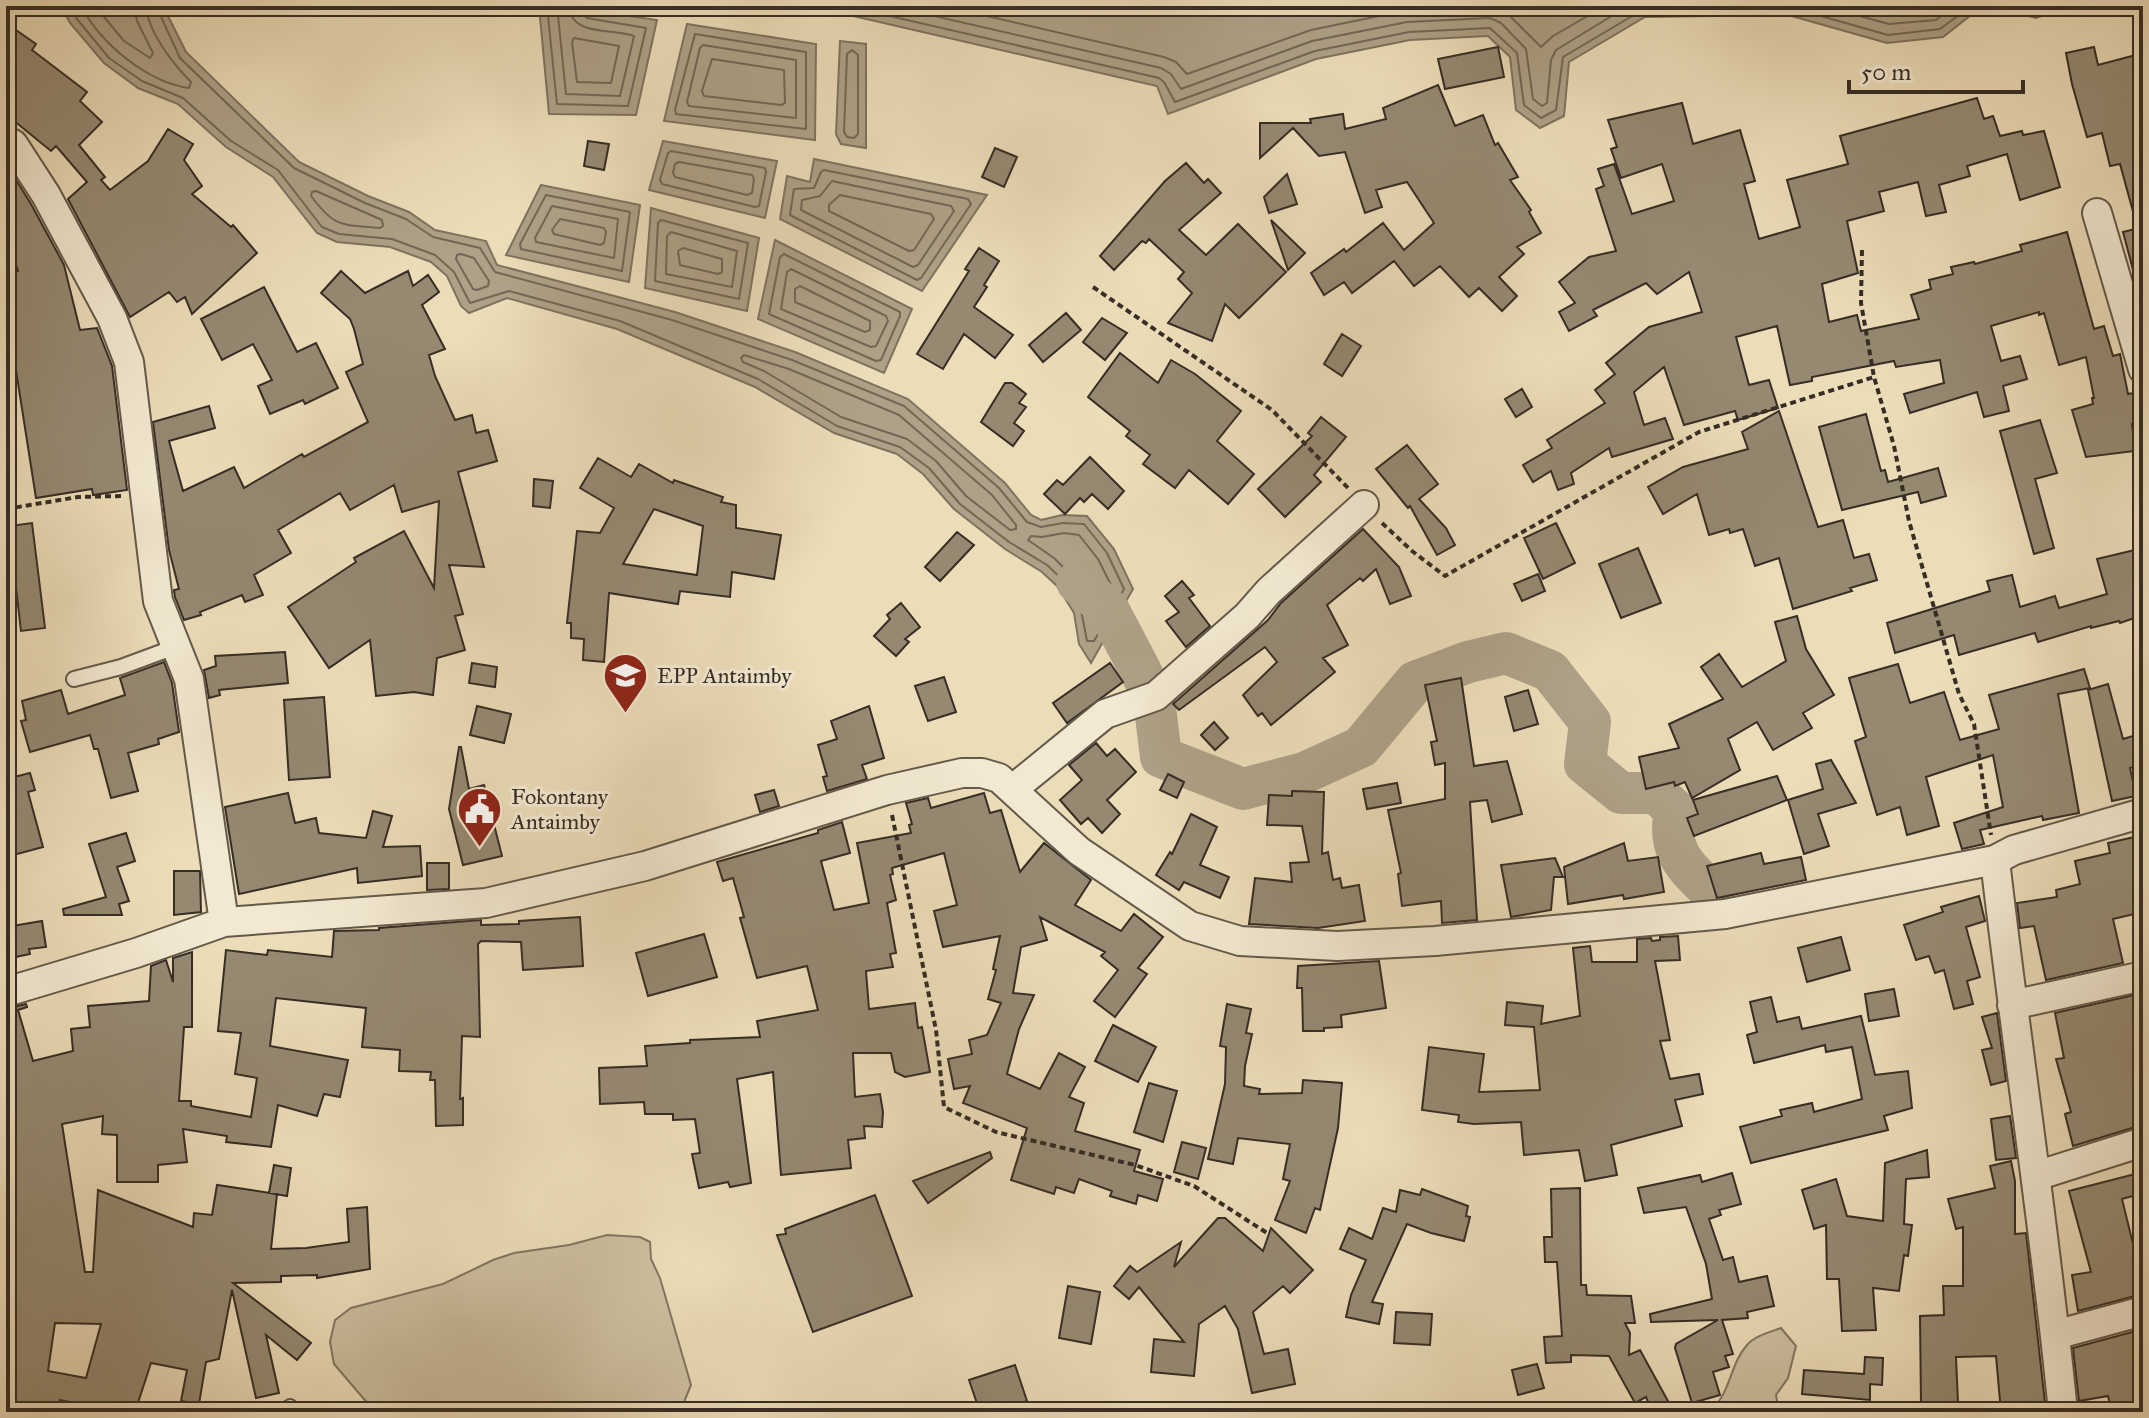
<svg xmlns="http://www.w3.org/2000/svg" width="2149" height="1418" viewBox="0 0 2149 1418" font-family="'IM FELL Great Primer',serif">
<rect width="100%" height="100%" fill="#ecddb9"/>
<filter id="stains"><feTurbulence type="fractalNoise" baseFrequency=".0025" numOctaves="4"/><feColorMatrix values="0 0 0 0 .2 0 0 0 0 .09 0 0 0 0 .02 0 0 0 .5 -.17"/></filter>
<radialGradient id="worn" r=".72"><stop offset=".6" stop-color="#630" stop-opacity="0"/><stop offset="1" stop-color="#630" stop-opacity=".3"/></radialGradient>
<path fill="#cdbfa0" stroke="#827662" stroke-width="2" d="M 607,1235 L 640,1237 L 650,1242 L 651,1259 L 660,1278 L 691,1385 L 680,1412 L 375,1412 L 334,1364 L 330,1342 L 335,1320 L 351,1308 L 443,1284 L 493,1260 L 514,1253 L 569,1245 Z
M 1781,1328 L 1796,1346 L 1788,1378 L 1776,1395 L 1779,1412 L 1708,1412 C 1731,1396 1729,1365 1747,1345 C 1754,1336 1770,1332 1781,1328 Z"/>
<path fill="#aea187" stroke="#7e7360" stroke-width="2" d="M 61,6 L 163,6 L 186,52 L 299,162 L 368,196 L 409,212 L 435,230 L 486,241 L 497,265 L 675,312 L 795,352 L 908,399 L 1005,483 L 1031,515 L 1041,520 L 1062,515 L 1087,516 L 1114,549 L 1133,589 L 1091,663 L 1079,644 L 1074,613 L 1058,587 L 1042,572 L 1005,549 L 954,509 L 923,474 L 897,454 L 834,433 L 755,387 L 617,329 L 507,298 L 469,313 L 461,306 L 447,276 L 431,262 L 390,247 L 337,242 L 317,233 L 273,177 L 226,147 L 178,104 L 138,88 L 104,63 L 70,23 Z
M 539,6 L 562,6 L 657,20 L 636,115 L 549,114 Z
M 810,6 L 2070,6 L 2036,18 L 1995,8 L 1975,12 L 1943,37 L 1887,43 L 1788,15 L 1645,17 L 1569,62 L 1564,116 L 1540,128 L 1516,110 L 1510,57 L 1488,36 L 1410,40 L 1316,59 L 1168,114 L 1157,86 Z
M 687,24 L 816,44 L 815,140 L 664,121 Z
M 840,41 L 866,44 L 866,148 L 841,144 L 836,134 Z
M 663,141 L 777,161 L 765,218 L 649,190 Z
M 814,159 L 987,195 L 922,291 L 780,219 L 787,176 L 810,182 Z
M 541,185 L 640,205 L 629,282 L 506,255 Z
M 651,208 L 759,238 L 747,311 L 645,288 Z
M 775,240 L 912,309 L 884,373 L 758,319 Z"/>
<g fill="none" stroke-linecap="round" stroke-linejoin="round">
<path stroke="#726756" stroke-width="2" d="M 70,6 L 77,19 L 109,58 L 142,81 L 183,98 L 231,141 L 278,170 L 322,227 L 339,234 L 392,239 L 435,255 L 454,272 L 470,303 L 509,291 L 620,321 L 758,379 L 837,426 L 900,447 L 929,468 L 960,504 L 1009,542 L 1047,565 L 1064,581 L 1081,610 L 1087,641 L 1094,641 L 1124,589 L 1107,553 L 1084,524 L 1063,523 L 1041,527 L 1027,522 L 999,488 L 904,406 L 792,360 L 672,320 L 495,272 L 480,248 L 433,237 L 406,219 L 365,203 L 294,168 L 180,58 L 156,6
M 81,6 C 101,44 147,82 189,88 L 191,82 C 173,64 148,32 146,6
M 95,6 L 124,41 L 150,58 L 153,53 L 137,21 L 134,6
M 547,6 L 557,104 L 628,106 L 646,28 L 587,18 L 581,13 L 580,6
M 557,6 L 566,94 L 620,96 L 634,36 C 613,28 571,37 569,6
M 846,6 L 1159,78 L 1164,82 L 1175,102 L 1315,51 L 1409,32 L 1490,28 L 1517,53 L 1524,105 L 1541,118 L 1556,110 L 1563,57 L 1644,9 L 1789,7 L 1888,35 L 1940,29 L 1971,6
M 891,6 L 1161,68 L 1171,74 L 1181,89 L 1312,41 L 1407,22 L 1490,18 L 1501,23 L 1526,49 L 1533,99 L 1542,106 L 1547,103 L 1551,60 L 1556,50 L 1628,6
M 944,6 L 1164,57 L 1176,62 L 1187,74 L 1311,30 L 1408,10 L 1497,8 L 1508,14 L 1541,47 L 1553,36 L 1605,6
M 1823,6 L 1889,24 L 1936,20 L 1954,6
M 695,34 L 806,52 L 806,129 L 676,114 L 675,110 Z
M 574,38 L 619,46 L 611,83 L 577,82 L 572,42 Z
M 703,45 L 796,60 L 796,118 L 689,106 L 687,102 L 700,48 Z
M 852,50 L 858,55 L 858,134 L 854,138 L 847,137 L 844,132 L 847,54 Z
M 712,59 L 784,70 L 785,103 L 781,105 L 704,96 L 702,91 Z
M 671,151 L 765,168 L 766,172 L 759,206 L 755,207 L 662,184 L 660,180 L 668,153 Z
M 679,162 L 752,175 L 754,179 L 752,193 L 747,195 L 675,177 L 673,173 L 675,164 Z
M 824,170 L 968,199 L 971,204 L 921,278 L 917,280 L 790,215 L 794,189 L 814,188 L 821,172 Z
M 832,181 L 951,206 L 954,211 L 918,265 L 913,267 L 801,210 L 802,200 L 820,196 Z
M 316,191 L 382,220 L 383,226 L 380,228 C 341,224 336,229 311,196 L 312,192 Z
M 546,195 L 630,212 L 622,271 L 521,249 L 520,244 Z
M 840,195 L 931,214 L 934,219 L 914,250 L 909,251 L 829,211 L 829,205 Z
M 552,206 L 618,219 L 614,258 L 536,242 L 535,238 Z
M 560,219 L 604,228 L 606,232 L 604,243 L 600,245 L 554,234 L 552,230 Z
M 661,220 L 748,243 L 739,299 L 655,281 L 658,223 Z
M 671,232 L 737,251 L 732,287 L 666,274 L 667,236 Z
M 683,248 L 722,259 L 722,272 L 718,274 L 680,265 L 678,251 Z
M 461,254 L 474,258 L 489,281 L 488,286 L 477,290 L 473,289 L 456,259 L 457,255 Z
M 784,254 L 900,312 L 900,316 L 881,360 L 876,361 L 769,314 L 780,257 Z
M 791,269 L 886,316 L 888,321 L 876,346 L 871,347 L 781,309 L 787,272 Z
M 800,286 L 870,321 L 870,330 L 865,332 L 795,302 L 795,289 Z
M 744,355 L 789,369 L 899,415 L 992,495 L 1016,525 L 1016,529 L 1010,530 L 966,496 L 936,461 L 907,439 L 841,417 L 764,371 L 743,362 L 741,358 Z
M 1064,533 L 1079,535 L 1098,559 L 1112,587 L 1097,614 L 1093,612 L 1071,575 L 1054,558 L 1028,540 L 1031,536 L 1042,537 Z"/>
<path stroke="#aea187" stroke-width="42" d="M 1077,582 L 1108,609 L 1138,666 L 1154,699 L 1161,757 L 1243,789 L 1304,773 L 1361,747 L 1415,682 L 1468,662 L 1506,653 L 1550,671 L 1590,722 L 1585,764 L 1621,793 L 1656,793 L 1675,810 C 1667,849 1683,865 1710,890"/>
</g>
<path fill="#958972" stroke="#362d25" stroke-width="2" fill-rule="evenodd" d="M 6,23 L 36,44 L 32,50 L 87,92 L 80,101 L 102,122 L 79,145 L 105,177 L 101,180 L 110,190 L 148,161 L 168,129 L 193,144 L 184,160 L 202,186 L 192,194 L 231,227 L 233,225 L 257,253 L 192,314 L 185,297 L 177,302 L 169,292 L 130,317 L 68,199 L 87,182 L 56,146 L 51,151 L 13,120 L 15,126 L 6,124 Z
M 1498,47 L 1504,77 L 1445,89 L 1438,59 Z
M 2094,47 L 2098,65 L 2143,53 L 2143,225 L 2137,226 L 2120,164 L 2110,166 L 2102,133 L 2087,137 L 2072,84 L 2066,53 Z
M 1438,85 L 1455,126 L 1483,115 L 1495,145 L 1498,143 L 1518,177 L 1510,180 L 1531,210 L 1529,212 L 1541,233 L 1517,247 L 1524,254 L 1499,277 L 1517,296 L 1502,311 L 1479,288 L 1469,297 L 1440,266 L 1414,286 L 1394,261 L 1352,293 L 1344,282 L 1324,295 L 1311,273 L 1344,249 L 1346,252 L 1383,223 L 1404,250 L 1434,223 L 1407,182 L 1376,190 L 1382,207 L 1365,213 L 1345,152 L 1319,156 L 1293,128 L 1260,158 L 1260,123 L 1311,123 L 1310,119 L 1343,114 L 1345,129 L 1386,119 L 1383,108 Z
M 1977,98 L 1984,119 L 1993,116 L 2000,136 L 2022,131 L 2023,135 L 2044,131 L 2060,187 L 2020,200 L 2007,154 L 1967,166 L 1970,176 L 1939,185 L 1946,212 L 1926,216 L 1918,182 L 1879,192 L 1884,211 L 1847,221 L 1858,273 L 1822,284 L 1829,322 L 1857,315 L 1861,331 L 1919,319 L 1911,295 L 1931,289 L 1929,280 L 1953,274 L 1951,267 L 1974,262 L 1975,264 L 2022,251 L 2020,245 L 2067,232 L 2094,329 L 2104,326 L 2113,356 L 2120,354 L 2128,394 L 2134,393 L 2137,423 L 2132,424 L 2135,451 L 2086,457 L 2072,410 L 2093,404 L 2092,398 L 2094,398 L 2086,357 L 2059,365 L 2044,313 L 2039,315 L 2039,312 L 1991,326 L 2001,361 L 2020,356 L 2027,379 L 2003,386 L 2009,411 L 1984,417 L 1977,392 L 1910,413 L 1904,394 L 1944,383 L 1940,360 L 1896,367 L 1894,361 L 1812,377 L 1812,381 L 1790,385 L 1777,326 L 1736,337 L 1749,385 L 1769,380 L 1778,408 L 1738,420 L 1735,411 L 1684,425 L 1664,367 L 1634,392 L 1644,425 L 1665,418 L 1673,439 L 1612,457 L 1609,448 L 1571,473 L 1574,484 L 1558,490 L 1551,471 L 1533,482 L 1523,465 L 1552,448 L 1547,440 L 1605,403 L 1595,390 L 1615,374 L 1606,363 L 1649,327 L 1702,312 L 1689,272 L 1657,294 L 1646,283 L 1593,310 L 1597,316 L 1569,331 L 1559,312 L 1575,303 L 1559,282 L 1589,257 L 1616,251 L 1596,189 L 1604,186 L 1598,169 L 1614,164 L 1632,214 L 1674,201 L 1662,164 L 1621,178 L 1611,149 L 1617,147 L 1608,120 L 1682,103 L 1693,144 L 1740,130 L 1755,181 L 1744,184 L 1759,239 L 1800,227 L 1787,180 L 1848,164 L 1840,136 Z
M 588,141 L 609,144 L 604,170 L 584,166 Z
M 995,148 L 1017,157 L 1004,187 L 982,177 Z
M 1186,163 L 1204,183 L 1208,179 L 1221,193 L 1179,230 L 1206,255 L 1238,224 L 1286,272 L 1239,318 L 1225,304 L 1212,341 L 1168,323 L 1192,293 L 1178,279 L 1184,272 L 1149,239 L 1146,243 L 1142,241 L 1114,270 L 1100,256 L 1165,181 Z
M 6,164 L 31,204 L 64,265 L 80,330 L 97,328 L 112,366 L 127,490 L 93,495 L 92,489 L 36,498 L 15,364 L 6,365 L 6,273 L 18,271 L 6,231 Z
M 1287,174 L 1297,204 L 1269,213 L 1264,197 Z
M 1271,220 L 1305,253 L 1288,270 Z
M 2143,227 L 2143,284 L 2137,285 L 2123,232 Z
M 979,248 L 999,261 L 984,285 L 987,287 L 974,307 L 1013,335 L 995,358 L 964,334 L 943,369 L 917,354 L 969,271 L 965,269 Z
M 341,271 L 365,293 L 408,271 L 413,286 L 428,275 L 439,292 L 422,305 L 445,349 L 429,355 L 435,376 L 455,420 L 472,415 L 476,433 L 488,430 L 497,461 L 458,472 L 484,567 L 449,565 L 463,614 L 455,616 L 465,650 L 437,658 L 433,695 L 414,692 L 376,696 L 370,640 L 329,668 L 288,607 L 356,562 L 354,558 L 404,531 L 434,588 L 439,501 L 402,512 L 394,485 L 350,510 L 340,493 L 278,530 L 291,553 L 254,575 L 263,595 L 245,602 L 242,595 L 200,612 L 201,615 L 184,620 L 175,597 L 174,590 L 179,589 L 169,550 L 153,422 L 209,406 L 215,428 L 169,441 L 183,491 L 234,467 L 244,488 L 302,454 L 304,457 L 368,422 L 346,372 L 363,364 L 354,329 L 350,319 L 321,293 Z
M 264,287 L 297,352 L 316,343 L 338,388 L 305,404 L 303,400 L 270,414 L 258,386 L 272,380 L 253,344 L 222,360 L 201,319 Z
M 1066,313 L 1081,330 L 1043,362 L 1029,345 Z
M 1102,318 L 1127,333 L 1105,360 L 1083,342 Z
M 1342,334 L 1361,346 L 1342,376 L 1324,364 Z
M 1120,353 L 1158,383 L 1171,360 L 1195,374 L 1241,411 L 1217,441 L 1254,474 L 1228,504 L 1189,470 L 1175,488 L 1143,464 L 1150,455 L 1126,436 L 1130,431 L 1088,397 Z
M 1005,383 L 1012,383 L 1026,394 L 1019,403 L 1026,407 L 1014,423 L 1024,431 L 1013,446 L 981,422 Z
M 1522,389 L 1532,407 L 1516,417 L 1505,399 Z
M 1779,411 L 1818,527 L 1843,520 L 1854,558 L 1869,554 L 1877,580 L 1850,588 L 1852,591 L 1793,609 L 1779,558 L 1755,566 L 1743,529 L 1730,533 L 1729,529 L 1709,535 L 1697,494 L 1663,514 L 1648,487 L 1683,467 L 1748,449 L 1742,432 Z
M 1866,414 L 1881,471 L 1885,470 L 1888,482 L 1938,468 L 1946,496 L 1921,503 L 1918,492 L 1842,510 L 1819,427 Z
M 1321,417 L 1346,437 L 1314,475 L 1321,482 L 1285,517 L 1258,489 L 1312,436 L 1308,433 Z
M 2040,420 L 2057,473 L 2035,479 L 2054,548 L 2034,554 L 2000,431 Z
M 1407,445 L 1438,484 L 1419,499 L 1446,528 L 1455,545 L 1437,555 L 1410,506 L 1408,508 L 1376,469 Z
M 1090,457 L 1124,491 L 1108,509 L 1092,494 L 1084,502 L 1080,498 L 1065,514 L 1044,494 L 1057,480 L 1063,485 Z
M 598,458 L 631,477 L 639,464 L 673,483 L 674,480 L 723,497 L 721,502 L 736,505 L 736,528 L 781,535 L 774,579 L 732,572 L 730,597 L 680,591 L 678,604 L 609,593 L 604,662 L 583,660 L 584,639 L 571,638 L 571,623 L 567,623 L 577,531 L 600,533 L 614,508 L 580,488 ZM 654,509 L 703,526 L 697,575 L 623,564 Z
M 534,479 L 553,481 L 550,508 L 533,506 Z
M 32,523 L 45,628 L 21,631 L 9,526 Z
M 1556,523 L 1575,563 L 1543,579 L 1524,538 Z
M 1363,529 L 1399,567 L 1411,596 L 1390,604 L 1376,569 L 1363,581 L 1360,578 L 1327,605 L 1348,645 L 1323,658 L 1335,672 L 1271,725 L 1262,713 L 1258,716 L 1243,695 L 1277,662 L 1265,647 L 1179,710 L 1173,704 L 1268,620 L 1281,603 Z
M 957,532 L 974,545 L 940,581 L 925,567 Z
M 1638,548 L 1661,603 L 1621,618 L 1599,564 Z
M 2143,548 L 2143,615 L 2120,623 L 2119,621 L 2091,628 L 2091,626 L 2038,642 L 2035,633 L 1959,655 L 1954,635 L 1895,653 L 1887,623 L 1990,591 L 1987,581 L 2012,575 L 2020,607 L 2055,596 L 2059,608 L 2107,594 L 2097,559 Z
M 1538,574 L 1545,591 L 1522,601 L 1514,584 Z
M 1182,581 L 1194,595 L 1189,598 L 1210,626 L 1186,647 L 1166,621 L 1179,612 L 1165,596 Z
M 901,603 L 920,627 L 905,639 L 909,642 L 896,656 L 874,636 L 890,619 L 887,615 Z
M 1797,616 L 1806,649 L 1834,695 L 1803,713 L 1812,728 L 1773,750 L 1757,722 L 1728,739 L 1740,770 L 1692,798 L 1685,782 L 1675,786 L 1674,782 L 1646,789 L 1639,757 L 1679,748 L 1669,724 L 1723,699 L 1701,667 L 1719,654 L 1742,687 L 1786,661 L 1775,622 Z
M 285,652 L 288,683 L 219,690 L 220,695 L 209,698 L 204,670 L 216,666 L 215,656 Z
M 164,662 L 172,683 L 179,732 L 158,739 L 159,744 L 128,753 L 138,791 L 111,798 L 98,749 L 94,749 L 90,735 L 30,752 L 21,721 L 26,720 L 22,701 L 61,690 L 68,714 L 125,695 L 120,678 Z
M 472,663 L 497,667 L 495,687 L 469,683 Z
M 1110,663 L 1123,682 L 1067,723 L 1053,703 Z
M 1898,664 L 1910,703 L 1944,692 L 1960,740 L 1999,729 L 1989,695 L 2084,669 L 2090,688 L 2058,694 L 2079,813 L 2043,820 L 2042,816 L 1980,830 L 1984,844 L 1962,849 L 1954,823 L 2003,807 L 1993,755 L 1926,777 L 1939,826 L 1907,835 L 1900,807 L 1877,815 L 1855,741 L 1866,737 L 1849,678 Z
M 944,677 L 956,712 L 928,721 L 915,686 Z
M 1461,678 L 1474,766 L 1507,761 L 1522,814 L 1492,822 L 1487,800 L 1470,802 L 1477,920 L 1442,923 L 1441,901 L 1402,906 L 1398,874 L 1401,873 L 1388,810 L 1445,799 L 1445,763 L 1435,765 L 1431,742 L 1437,741 L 1425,685 Z
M 2108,684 L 2123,739 L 2143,733 L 2143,765 L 2130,768 L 2136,796 L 2112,801 L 2088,690 Z
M 1528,690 L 1538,724 L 1514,731 L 1505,697 Z
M 324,697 L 330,777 L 289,780 L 284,700 Z
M 477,706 L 511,714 L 504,743 L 470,735 Z
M 869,706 L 884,758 L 862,765 L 867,779 L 827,791 L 823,777 L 827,776 L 818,745 L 837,739 L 831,721 Z
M 1214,722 L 1228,738 L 1215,750 L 1201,735 Z
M 1096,743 L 1107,756 L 1115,749 L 1136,772 L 1107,800 L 1120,814 L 1102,833 L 1088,818 L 1081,824 L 1060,800 L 1082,780 L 1069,765 Z
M 459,747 L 461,747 L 469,789 L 484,785 L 502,856 L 463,865 L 449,809 Z
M 1831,760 L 1856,803 L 1818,814 L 1829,846 L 1804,854 L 1788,800 L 1823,789 L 1816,764 Z
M 30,773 L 35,790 L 28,792 L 43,847 L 6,857 L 6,779 Z
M 1168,774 L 1184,782 L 1177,798 L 1160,790 Z
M 1777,776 L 1787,800 L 1694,836 L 1687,818 L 1698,814 L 1693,800 Z
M 1397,783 L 1401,803 L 1367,809 L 1363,789 Z
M 774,790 L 779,806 L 760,812 L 755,795 Z
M 1292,791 L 1324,792 L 1322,854 L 1328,852 L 1333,880 L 1340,878 L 1342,888 L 1359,885 L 1365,921 L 1318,928 L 1249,924 L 1255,878 L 1292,882 L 1290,863 L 1309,862 L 1302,826 L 1267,825 L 1269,795 L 1292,796 Z
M 288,793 L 295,823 L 316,818 L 319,833 L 366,838 L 373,811 L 392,816 L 383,847 L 420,846 L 422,876 L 358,883 L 357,868 L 239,894 L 225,807 Z
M 984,793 L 990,813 L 1001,810 L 1020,872 L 1044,843 L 1091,880 L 1075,905 L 1121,931 L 1134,914 L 1163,937 L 1138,968 L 1147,974 L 1115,1017 L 1094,1001 L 1118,970 L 1101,956 L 1105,952 L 1040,917 L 1047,940 L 1021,947 L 1013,993 L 1034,995 L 1019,1029 L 1007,1074 L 1040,1089 L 1059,1053 L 1085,1067 L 1069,1097 L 1084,1103 L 1075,1131 L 1140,1150 L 1134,1171 L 1163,1179 L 1157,1201 L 1138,1195 L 1136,1204 L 1110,1196 L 1112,1191 L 1079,1179 L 1074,1193 L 1056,1187 L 1054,1194 L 1011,1180 L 1027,1128 L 963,1103 L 970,1086 L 954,1089 L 948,1059 L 972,1054 L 969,1040 L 987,1035 L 1001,1003 L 988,999 L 996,970 L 993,969 L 1000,936 L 943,947 L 934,911 L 957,905 L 944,853 L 892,868 L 893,874 L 890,875 L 896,900 L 887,903 L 896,953 L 890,954 L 893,967 L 866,971 L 869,1009 L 915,1003 L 918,1028 L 922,1027 L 930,1072 L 905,1077 L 895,1072 L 891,1053 L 853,1053 L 855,1097 L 880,1094 L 883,1112 L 882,1127 L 864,1126 L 865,1138 L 848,1140 L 851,1168 L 781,1175 L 773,1072 L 737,1079 L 751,1183 L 730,1187 L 728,1182 L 699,1188 L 692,1154 L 700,1153 L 695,1119 L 673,1120 L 673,1114 L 645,1114 L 644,1102 L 600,1104 L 599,1068 L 647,1066 L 645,1046 L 690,1043 L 690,1040 L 760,1037 L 757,1021 L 818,1010 L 807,966 L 757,978 L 740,918 L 744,917 L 733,878 L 723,881 L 717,862 L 818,833 L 818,830 L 842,822 L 850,853 L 821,861 L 834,910 L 869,903 L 857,843 L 911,833 L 909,825 L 912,824 L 906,803 L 928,798 L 931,808 Z
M 1191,814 L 1217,827 L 1200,865 L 1229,877 L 1220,898 L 1184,882 L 1179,890 L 1156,875 L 1170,852 L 1172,854 Z
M 126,833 L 135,861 L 117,867 L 129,901 L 119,904 L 122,915 L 64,915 L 63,909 L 106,897 L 89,844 Z
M 2143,835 L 2143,912 L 2113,919 L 2123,963 L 2046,980 L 2034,926 L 2020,928 L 2017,903 L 2057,897 L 2056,890 L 2080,884 L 2075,861 L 2110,853 L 2108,843 Z
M 1624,843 L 1628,861 L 1658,857 L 1664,892 L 1624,899 L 1623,895 L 1568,904 L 1564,867 Z
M 1761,853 L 1764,864 L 1801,857 L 1806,880 L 1717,898 L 1707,866 Z
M 1555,858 L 1563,877 L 1554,877 L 1551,910 L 1511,917 L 1501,865 Z
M 427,863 L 449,863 L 449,889 L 427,890 Z
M 174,871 L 200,871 L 201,912 L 174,915 Z
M 1979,896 L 1985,921 L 1966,927 L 1980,977 L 1967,981 L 1973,1004 L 1954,1009 L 1944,970 L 1935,973 L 1929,956 L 1916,960 L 1904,925 L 1943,912 L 1941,907 Z
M 580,917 L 583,966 L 523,970 L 521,942 L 481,941 L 478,944 L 480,1037 L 462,1036 L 460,1099 L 463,1098 L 463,1125 L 436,1126 L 435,1080 L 430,1080 L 431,1072 L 399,1071 L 400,1050 L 362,1047 L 366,1008 L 276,998 L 270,1046 L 348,1060 L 340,1097 L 324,1094 L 317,1116 L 278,1105 L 271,1147 L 226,1142 L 227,1136 L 183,1129 L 187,1162 L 158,1165 L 158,1182 L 117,1182 L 117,1135 L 102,1134 L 103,1116 L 62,1124 L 85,1272 L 93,1272 L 98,1190 L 193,1227 L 194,1213 L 212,1215 L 217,1185 L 277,1194 L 271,1249 L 306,1248 L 349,1242 L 347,1209 L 367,1207 L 370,1269 L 317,1278 L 317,1275 L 281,1276 L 281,1282 L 233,1283 L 311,1343 L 297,1360 L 266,1335 L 279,1393 L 256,1398 L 232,1290 L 219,1359 L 206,1362 L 199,1404 L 181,1401 L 187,1370 L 151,1363 L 135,1412 L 96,1412 L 97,1408 L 60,1400 L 58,1412 L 6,1412 L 6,1009 L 26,1004 L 27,1007 L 18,1010 L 33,1061 L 73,1051 L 71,1029 L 90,1027 L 88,1006 L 149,1001 L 151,966 L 166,960 L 173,982 L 173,958 L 192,952 L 192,1027 L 184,1027 L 179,1101 L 191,1101 L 191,1106 L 251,1117 L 257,1078 L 235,1074 L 241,1033 L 218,1031 L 226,950 L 267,955 L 268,950 L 332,957 L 334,931 L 379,930 L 379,928 L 481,920 L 481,925 L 519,924 L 519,921 ZM 55,1323 L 101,1324 L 86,1378 L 48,1371 Z
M 42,921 L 46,947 L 29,949 L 30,954 L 6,959 L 6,927 Z
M 704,934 L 717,977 L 648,996 L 636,953 Z
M 1678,936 L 1680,960 L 1655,961 L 1670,1040 L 1660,1041 L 1670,1079 L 1699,1074 L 1703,1094 L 1675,1100 L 1682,1126 L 1611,1145 L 1617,1175 L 1585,1181 L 1579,1150 L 1524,1155 L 1521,1122 L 1474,1124 L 1458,1122 L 1459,1115 L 1422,1110 L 1429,1047 L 1484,1054 L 1479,1092 L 1540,1090 L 1534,1027 L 1505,1025 L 1507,1002 L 1543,1006 L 1541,1024 L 1580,1016 L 1573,948 L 1590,946 L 1592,962 L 1637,962 L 1637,939 L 1651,938 L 1652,941 L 1660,940 L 1660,937 Z
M 1841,937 L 1850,970 L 1807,982 L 1798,948 Z
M 1379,961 L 1386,1008 L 1341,1015 L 1342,1027 L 1324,1028 L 1324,1031 L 1303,1031 L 1302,988 L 1297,988 L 1298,966 Z
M 1894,989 L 1899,1016 L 1869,1021 L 1865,994 Z
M 2143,993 L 2143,1092 L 2137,1094 L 2142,1125 L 2073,1146 L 2065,1114 L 2071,1112 L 2056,1059 L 2064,1058 L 2055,1013 Z
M 1771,997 L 1777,1022 L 1799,1017 L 1802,1029 L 1861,1016 L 1875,1075 L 1908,1071 L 1912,1108 L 1884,1116 L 1888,1130 L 1751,1163 L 1740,1127 L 1782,1116 L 1780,1110 L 1812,1103 L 1814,1112 L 1862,1099 L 1852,1047 L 1826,1052 L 1825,1045 L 1754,1063 L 1747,1035 L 1757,1032 L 1750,1002 Z
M 1227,1004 L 1251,1009 L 1246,1033 L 1252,1034 L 1245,1066 L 1244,1086 L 1260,1089 L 1259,1094 L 1302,1093 L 1303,1080 L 1342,1083 L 1338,1128 L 1320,1210 L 1315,1208 L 1306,1233 L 1275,1220 L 1290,1181 L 1283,1179 L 1290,1144 L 1238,1138 L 1233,1164 L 1208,1159 L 1225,1084 L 1226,1047 L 1220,1046 Z
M 1997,1013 L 2006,1081 L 1991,1085 L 1982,1050 L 1992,1048 L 1982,1017 Z
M 1113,1025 L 1156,1047 L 1138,1082 L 1095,1061 Z
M 1149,1083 L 1177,1091 L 1163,1142 L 1134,1132 Z
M 2010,1116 L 2016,1158 L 1996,1160 L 1991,1119 Z
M 1182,1142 L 1206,1148 L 1198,1179 L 1174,1172 Z
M 1927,1150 L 1929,1177 L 1906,1179 L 1904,1224 L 1912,1225 L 1908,1256 L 1904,1255 L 1899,1291 L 1873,1288 L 1876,1330 L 1842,1331 L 1839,1279 L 1827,1279 L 1826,1225 L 1814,1229 L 1802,1190 L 1836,1179 L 1847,1216 L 1883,1221 L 1885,1163 Z
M 990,1152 L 992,1158 L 928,1203 L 913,1181 Z
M 2011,1161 L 2015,1181 L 2015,1234 L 2026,1233 L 2046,1412 L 2001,1412 L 1996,1356 L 1956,1357 L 1958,1403 L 1921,1403 L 1920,1316 L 1944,1315 L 1943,1286 L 1963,1286 L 1963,1227 L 1956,1229 L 1948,1199 L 1995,1188 L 1990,1166 Z
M 274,1165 L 291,1168 L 287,1196 L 269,1193 Z
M 1732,1173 L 1741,1204 L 1719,1210 L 1721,1215 L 1709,1219 L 1723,1260 L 1733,1257 L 1739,1282 L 1767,1276 L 1774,1306 L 1747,1312 L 1748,1318 L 1722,1320 L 1733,1354 L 1725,1356 L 1729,1367 L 1713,1372 L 1720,1395 L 1692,1403 L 1675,1348 L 1676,1344 L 1718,1320 L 1651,1322 L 1650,1314 L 1712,1299 L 1706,1264 L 1686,1207 L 1644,1213 L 1638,1188 L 1700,1175 L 1702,1182 Z
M 2139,1173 L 2143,1193 L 2122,1199 L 2133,1244 L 2141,1242 L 2143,1294 L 2078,1311 L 2072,1275 L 2091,1272 L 2069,1191 Z
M 1580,1188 L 1581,1285 L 1586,1285 L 1587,1295 L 1631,1296 L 1635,1323 L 1625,1323 L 1630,1333 L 1629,1355 L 1640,1350 L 1674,1412 L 1652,1412 L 1646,1397 L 1635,1403 L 1609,1356 L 1571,1355 L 1571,1362 L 1546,1363 L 1544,1337 L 1562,1336 L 1557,1262 L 1545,1262 L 1544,1237 L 1552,1237 L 1551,1189 Z
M 1422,1189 L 1468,1206 L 1466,1216 L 1470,1217 L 1464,1241 L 1431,1233 L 1407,1224 L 1372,1302 L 1383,1304 L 1379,1324 L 1346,1317 L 1351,1295 L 1366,1260 L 1340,1249 L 1349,1228 L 1372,1239 L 1383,1208 L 1396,1212 L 1400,1190 L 1420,1195 Z
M 875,1195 L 912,1296 L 813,1332 L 777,1235 L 786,1234 L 785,1229 Z
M 1218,1218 L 1225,1218 L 1263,1251 L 1271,1228 L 1313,1270 L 1290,1293 L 1283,1286 L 1253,1312 L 1264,1354 L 1288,1349 L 1295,1384 L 1252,1393 L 1238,1329 L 1225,1306 L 1199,1324 L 1194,1376 L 1151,1372 L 1154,1339 L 1184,1342 L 1139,1287 L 1129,1299 L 1114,1286 L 1130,1266 L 1137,1272 L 1181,1242 L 1174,1267 Z
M 1068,1286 L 1100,1292 L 1091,1344 L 1059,1338 Z
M 1396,1312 L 1432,1314 L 1430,1345 L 1394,1343 Z
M 2143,1329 L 2143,1412 L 2112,1412 L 2108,1396 L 2079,1401 L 2073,1348 Z
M 1865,1357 L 1883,1358 L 1882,1385 L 1870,1384 L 1870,1400 L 1802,1394 L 1804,1370 L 1864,1374 Z
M 1537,1364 L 1544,1388 L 1518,1395 L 1512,1370 Z
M 1015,1365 L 1027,1401 L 994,1412 L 980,1412 L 969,1380 Z"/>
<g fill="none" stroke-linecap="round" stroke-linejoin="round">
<defs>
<path id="lane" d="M 74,679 L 121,667 L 175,647
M 290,1407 L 292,1412"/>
<path id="street" d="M 6,141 L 13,144 L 46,195 L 112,318 L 129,362 L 158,601 L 189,679 L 224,922
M 2097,213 L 2143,369
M 1013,789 L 1105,714 L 1156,696 L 1247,616 L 1269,591 L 1364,505
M 6,992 L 136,953 L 224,922 L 486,903 L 645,866 L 887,790 L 962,773 L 982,773 L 999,778 L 1079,851 L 1190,926 L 1240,941 L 1337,946 L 1435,941 L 1725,914 L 1995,860
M 2012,1005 L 2143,976
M 2036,1176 L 2143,1142
M 2055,1335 L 2143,1311
M 2063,1412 C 2045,1227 2016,1044 1995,860 L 2014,850 L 2143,813"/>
</defs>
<use href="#lane" stroke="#64594a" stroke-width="18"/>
<use href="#street" stroke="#64594a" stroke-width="32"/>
<path stroke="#362d25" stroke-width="4" stroke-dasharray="6 4" stroke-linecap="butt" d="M 1862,250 L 1861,303 L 1874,377 L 1894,446 L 1909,521 L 1959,694 L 1974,724 L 1991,835
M 1093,287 L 1272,410 L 1348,488
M 6,509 L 78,497 L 121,496
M 1382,523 L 1412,551 L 1445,576 L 1699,432 L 1874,377
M 892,815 L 936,1030 L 944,1107 L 996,1132 L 1135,1165 L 1194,1186 L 1267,1233"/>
<use href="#lane" stroke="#f3e9d2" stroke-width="14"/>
<use href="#street" stroke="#f3e9d2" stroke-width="28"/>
</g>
<defs>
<symbol id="school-pin" viewBox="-11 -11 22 30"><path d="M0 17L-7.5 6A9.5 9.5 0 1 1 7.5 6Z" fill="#8f2418" stroke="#f3e9d2"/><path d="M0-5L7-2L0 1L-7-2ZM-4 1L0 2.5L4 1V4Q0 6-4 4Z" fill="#fff"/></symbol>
<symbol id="civic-pin" viewBox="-11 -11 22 30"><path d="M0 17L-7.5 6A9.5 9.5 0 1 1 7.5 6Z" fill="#8f2418" stroke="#f3e9d2"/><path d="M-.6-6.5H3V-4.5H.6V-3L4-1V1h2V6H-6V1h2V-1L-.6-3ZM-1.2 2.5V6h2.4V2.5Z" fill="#fff"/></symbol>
</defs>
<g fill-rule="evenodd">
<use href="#school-pin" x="600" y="650" width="51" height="69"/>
<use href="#civic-pin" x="454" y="784" width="51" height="69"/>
</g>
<g text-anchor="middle" stroke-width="6" stroke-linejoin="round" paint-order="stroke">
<g font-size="22" fill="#362d25" stroke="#f3e9d2" text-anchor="start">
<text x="657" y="683">EPP Antaimby</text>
<text x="511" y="804">Fokontany<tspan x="511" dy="25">Antaimby</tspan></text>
</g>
</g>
<rect width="2149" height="1418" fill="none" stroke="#ecddb9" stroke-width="32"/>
<rect x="8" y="8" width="2133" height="1402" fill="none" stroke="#362d25" stroke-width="4"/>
<rect x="16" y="16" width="2117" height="1386" fill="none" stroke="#362d25" stroke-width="2"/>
<path d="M1849 80v12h174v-12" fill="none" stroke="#362d25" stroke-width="4"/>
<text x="1861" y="80" font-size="24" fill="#362d25" stroke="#f3e9d2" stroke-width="6" paint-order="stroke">50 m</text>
<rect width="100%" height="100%" filter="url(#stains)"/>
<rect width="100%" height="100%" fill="url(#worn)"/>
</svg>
